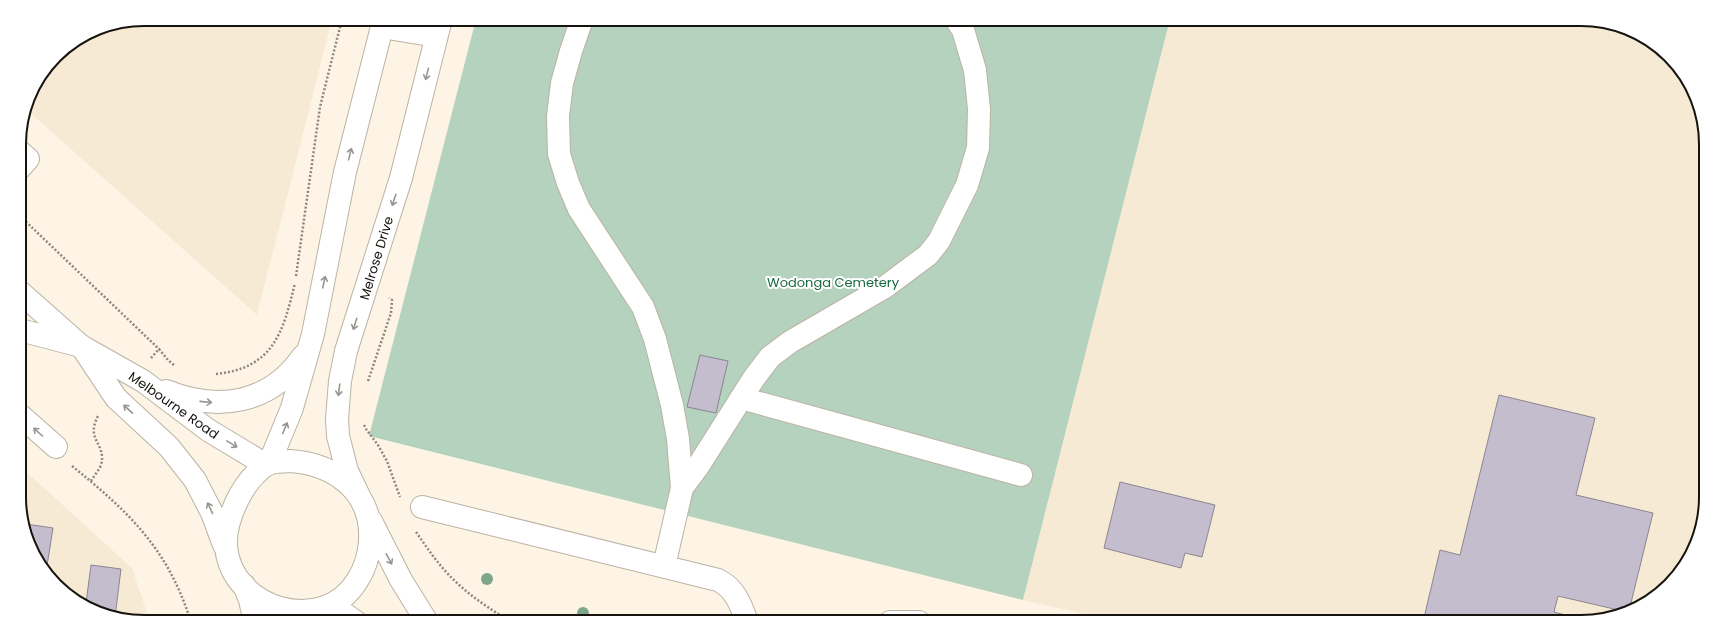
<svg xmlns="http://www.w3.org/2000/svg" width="1725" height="641" viewBox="0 0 1725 641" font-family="Poppins,sans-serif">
<rect width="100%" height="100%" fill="#fdf4e5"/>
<path fill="#f7ead4" d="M 144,19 L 332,19 L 257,315 L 26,109 L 32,88 L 61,50 L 96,28 Z
M 1170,19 L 1581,19 L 1621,26 L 1675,62 L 1693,89 L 1705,127 L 1706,497 L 1699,537 L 1685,567 L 1657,596 L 1622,615 L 1589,622 L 1119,622 L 1023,600 Z
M 21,467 L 132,568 L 150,622 L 104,615 L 50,580 L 21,521 Z"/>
<path fill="#b4d2bd" d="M 476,19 L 1170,19 L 1023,600 L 369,436 Z"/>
<path fill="#c4bdcd" stroke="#8b8593" d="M 700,355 L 728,361 L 716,413 L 687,407 Z
M 1499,395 L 1595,418 L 1576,495 L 1653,513 L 1629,611 L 1627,612 L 1558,596 L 1554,612 L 1569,616 L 1568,622 L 1423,622 L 1440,550 L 1460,555 Z
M 1120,482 L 1215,505 L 1202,557 L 1185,553 L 1181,568 L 1104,548 Z
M 26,524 L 53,528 L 46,572 L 25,529 Z
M 91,565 L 121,569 L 115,617 L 104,615 L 86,603 Z"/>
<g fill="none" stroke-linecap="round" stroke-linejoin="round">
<defs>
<path id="minor" d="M 582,19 L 571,51 L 562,83 L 558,116 L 559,154 L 568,183 L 579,209 L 643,307 L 655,339 L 672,405 L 678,439 L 682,488 L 664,566
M 19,151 L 28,159 L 19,169
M 20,330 L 81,346
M 741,398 L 1021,475
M 21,416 L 56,447
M 682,488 L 697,468 L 754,378 L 770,357 L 790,342 L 885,287 L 928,255 L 939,241 L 967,185 L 978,148 L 979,109 L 975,70 L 963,30 L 956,19
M 422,507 L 718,580 C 735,588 741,605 747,622
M 890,622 L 919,622"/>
<path id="major" d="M 382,27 L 436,36
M 20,292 L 81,346 L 143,381 L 208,430 L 266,465
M 84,350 L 116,398 L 169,447 L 195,480 L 212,513 L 224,545
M 166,391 C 218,412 270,404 303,356
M 290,461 C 335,464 373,492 370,541 C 369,555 365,569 357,581 C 323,636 231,610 226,546 C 225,528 232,510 240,495 C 246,484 256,472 266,465 C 272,461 283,462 290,461 Z
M 269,464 L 292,408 L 313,334 L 345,172 L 384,19
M 359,496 L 347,471 L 338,436 L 337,419 L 340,381 L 346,351 L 401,178 L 441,19
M 371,521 L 401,580 L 427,622
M 244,585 L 250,600 L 255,622
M 332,605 L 356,622"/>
</defs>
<use href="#minor" stroke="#bbb3a4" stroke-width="24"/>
<use href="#major" stroke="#bbb3a4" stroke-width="24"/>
<path stroke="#8c867c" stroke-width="2.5" stroke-dasharray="2 2" stroke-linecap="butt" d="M 20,216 L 159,349
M 296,276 L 320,107 L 342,19
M 151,358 L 159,349 L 168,360 L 175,366
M 216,374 C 274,368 283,332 295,283
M 368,381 L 391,313 L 392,300 L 389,298
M 364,425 L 366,429 L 378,445 L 387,461 L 400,497
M 72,466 C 130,513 168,549 191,622
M 91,481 C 94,476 99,470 101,465 C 107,443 85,441 98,416
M 416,532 C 428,549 439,566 454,580 C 471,597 492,610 511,622"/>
<use href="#minor" stroke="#fff" stroke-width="22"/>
<use href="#major" stroke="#fff" stroke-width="22"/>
</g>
<g fill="#7ea689">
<circle cx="487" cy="579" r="6"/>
<circle cx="583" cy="613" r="6"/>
</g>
<defs><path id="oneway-shaft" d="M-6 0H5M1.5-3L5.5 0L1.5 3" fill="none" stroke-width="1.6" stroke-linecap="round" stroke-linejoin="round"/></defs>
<g stroke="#979593">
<use href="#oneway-shaft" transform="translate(427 74) rotate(104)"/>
<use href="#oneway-shaft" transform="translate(350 154) rotate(-76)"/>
<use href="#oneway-shaft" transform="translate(394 200) rotate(108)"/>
<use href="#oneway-shaft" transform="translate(324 282) rotate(-78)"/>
<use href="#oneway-shaft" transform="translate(355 324) rotate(107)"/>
<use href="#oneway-shaft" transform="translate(339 390) rotate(97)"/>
<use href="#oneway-shaft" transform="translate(206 402) rotate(6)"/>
<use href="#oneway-shaft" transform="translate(128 409) rotate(-137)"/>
<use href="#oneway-shaft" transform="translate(285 428) rotate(-67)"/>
<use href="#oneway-shaft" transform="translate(38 432) rotate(-138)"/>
<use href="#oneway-shaft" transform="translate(232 444) rotate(31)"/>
<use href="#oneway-shaft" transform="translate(210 508) rotate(-115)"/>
<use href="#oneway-shaft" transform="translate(389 559) rotate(62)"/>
</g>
<g text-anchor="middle" stroke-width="4" stroke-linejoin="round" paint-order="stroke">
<g font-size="13" fill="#17140f" stroke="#fff">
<text transform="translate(376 258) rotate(-73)" y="5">Melrose Drive</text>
<text transform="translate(174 405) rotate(35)" y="5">Melbourne Road</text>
</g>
<g font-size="13" fill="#17673d" stroke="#fff">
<text x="833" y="287">Wodonga Cemetery</text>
</g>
</g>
<path d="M0 0H1725V641H0ZM144 26H1581A118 118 0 0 1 1699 144V497A118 118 0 0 1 1581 615H144A118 118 0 0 1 26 497V144A118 118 0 0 1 144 26Z" fill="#fff" fill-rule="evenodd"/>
<path fill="none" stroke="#17140f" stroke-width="2" d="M144 26H1581A118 118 0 0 1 1699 144V497A118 118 0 0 1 1581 615H144A118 118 0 0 1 26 497V144A118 118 0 0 1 144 26Z"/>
</svg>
